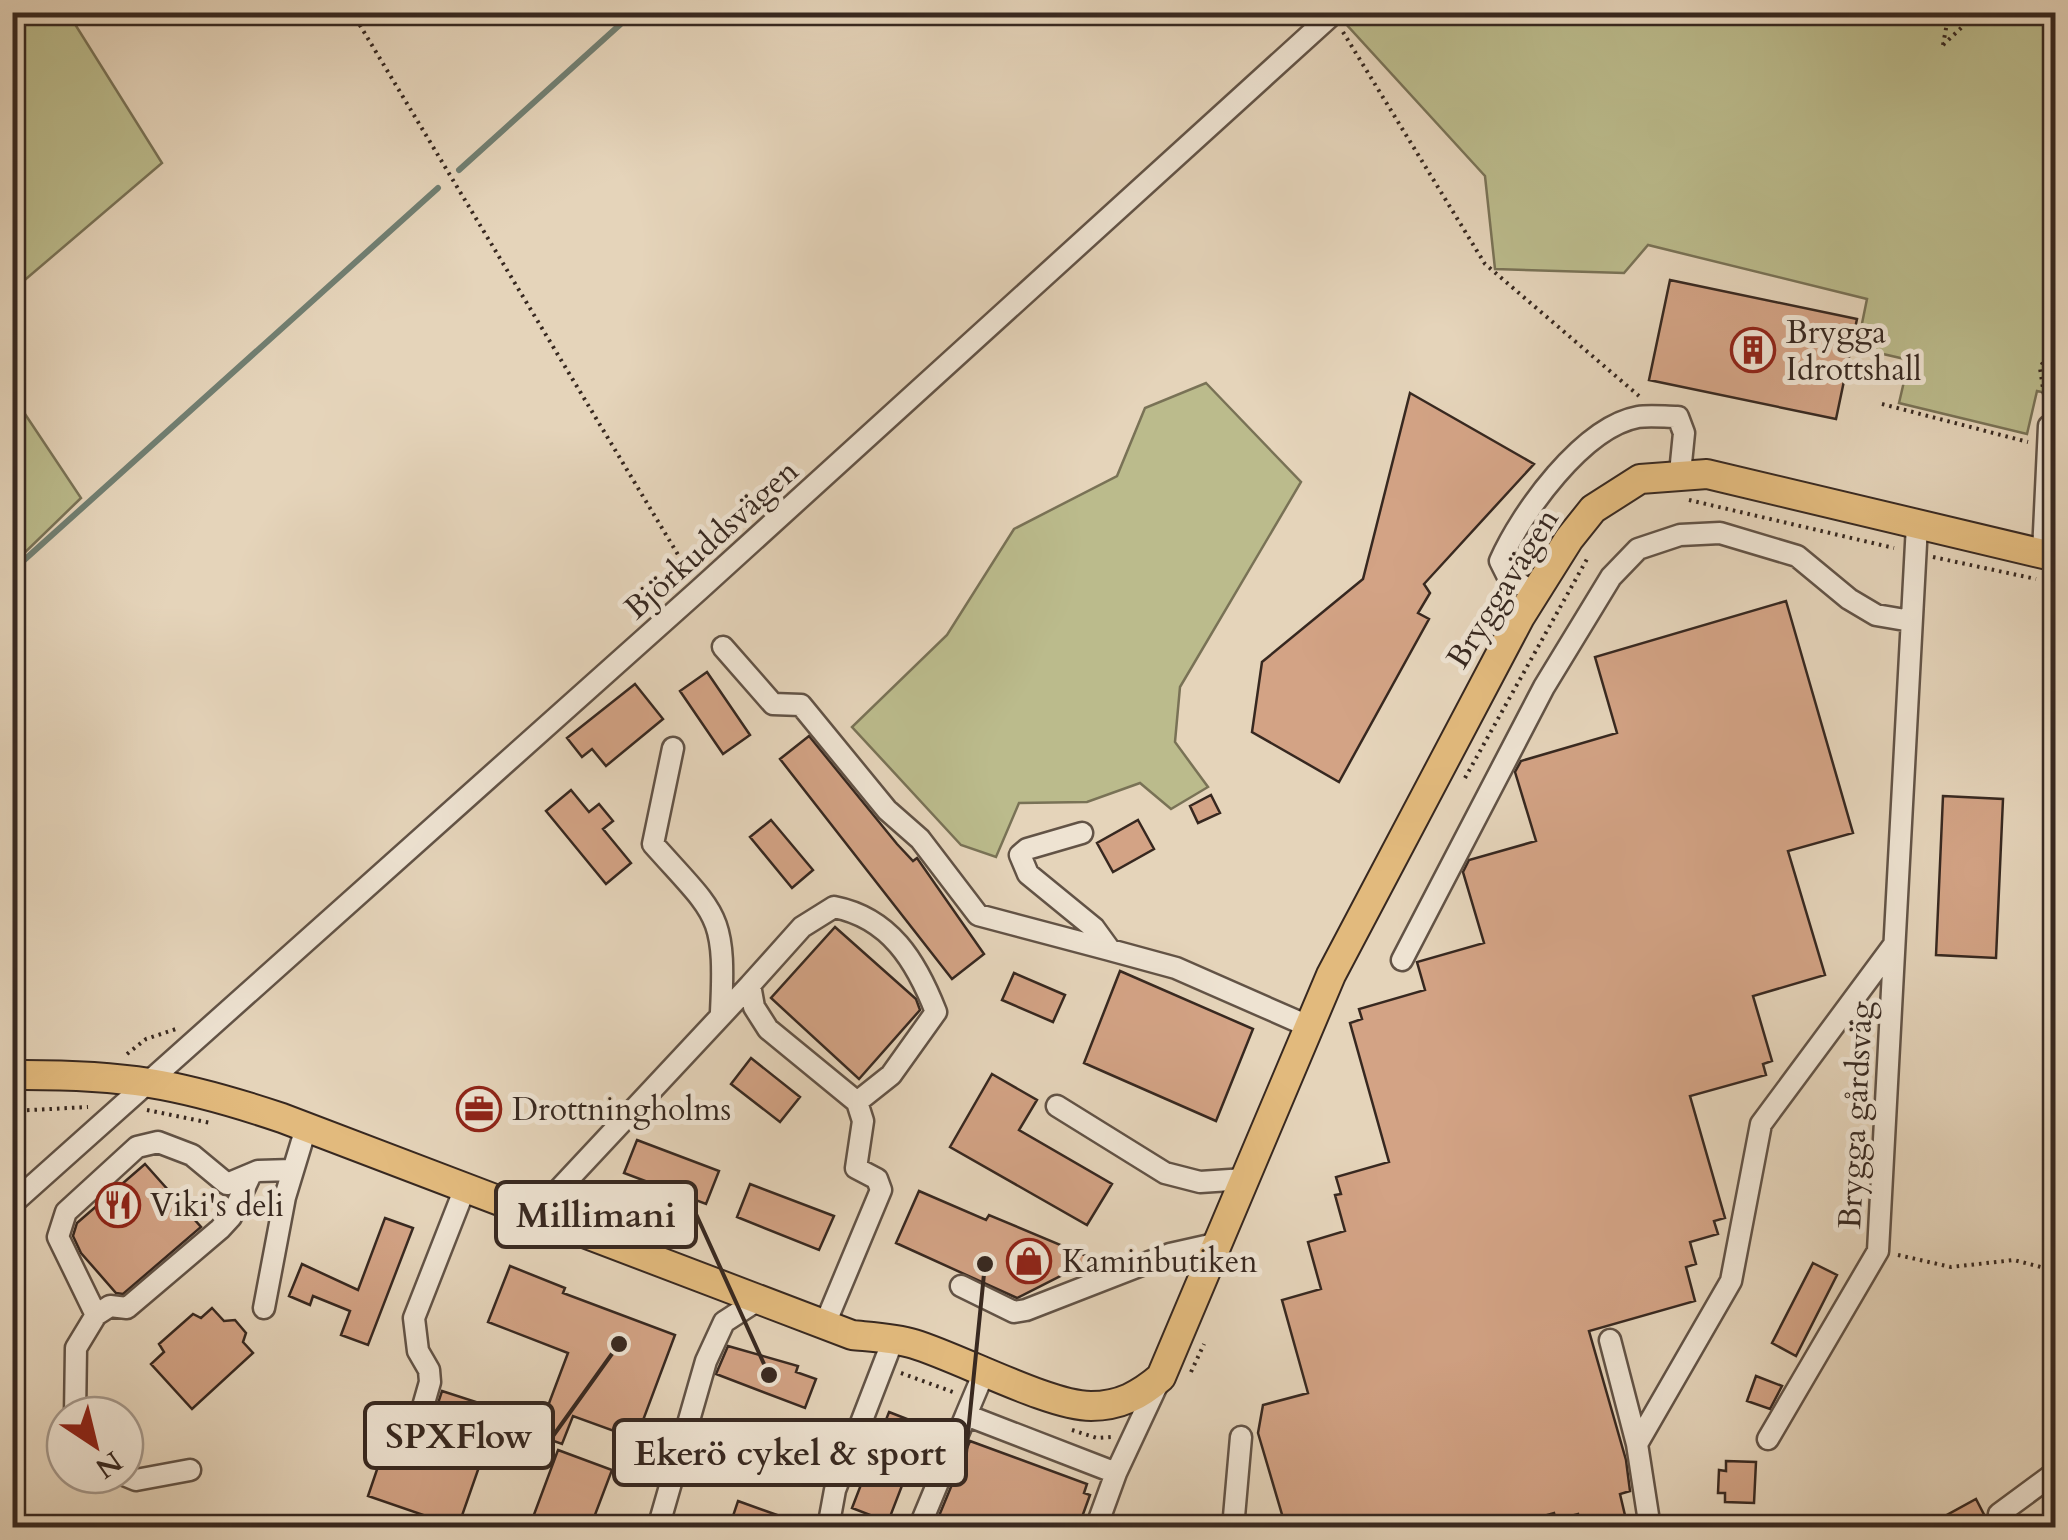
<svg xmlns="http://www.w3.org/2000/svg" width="2068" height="1540" viewBox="0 0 2068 1540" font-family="Cardo,serif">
<rect width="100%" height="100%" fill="#e5d4ba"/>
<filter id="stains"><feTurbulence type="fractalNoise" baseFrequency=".002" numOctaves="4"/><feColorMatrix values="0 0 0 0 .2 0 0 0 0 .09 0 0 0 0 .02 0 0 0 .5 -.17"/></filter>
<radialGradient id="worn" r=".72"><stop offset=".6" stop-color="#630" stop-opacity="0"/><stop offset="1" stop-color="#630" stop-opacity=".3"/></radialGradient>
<path fill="#bbbb8c" stroke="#797256" stroke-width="2.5" d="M 13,12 L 68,13 L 162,163 L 13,290 Z
M 1358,13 L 2055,13 L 2055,395 L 2037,391 L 2027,434 L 1899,403 L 1909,360 L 1857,348 L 1867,299 L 1648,245 L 1624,273 L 1495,269 L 1485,176 L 1346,24 Z
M 1206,383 L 1301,482 L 1180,687 L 1175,742 L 1208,787 L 1171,809 L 1140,783 L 1087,802 L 1019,803 L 996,857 L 961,845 L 852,727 L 947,635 L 1014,529 L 1117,476 L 1145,408 Z
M 13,396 L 81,498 L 13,564 L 12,564 Z"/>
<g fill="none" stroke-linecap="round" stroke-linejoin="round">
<path stroke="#717f72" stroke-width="6" d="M 459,170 L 634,12
M 12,571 L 438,188"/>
</g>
<path fill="#d3a385" stroke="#372820" stroke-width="2.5" d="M 1670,280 L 1857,319 L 1836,419 L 1649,380 Z
M 1410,393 L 1534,464 L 1424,584 L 1430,593 L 1418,613 L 1429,619 L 1339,782 L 1252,732 L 1262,662 L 1363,579 Z
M 1786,601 L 1853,833 L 1788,851 L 1825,975 L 1753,996 L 1772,1061 L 1763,1064 L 1766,1075 L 1690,1096 L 1725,1218 L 1714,1221 L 1718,1234 L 1690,1242 L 1696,1264 L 1686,1267 L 1695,1301 L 1589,1331 L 1626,1460 L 1630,1491 L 1620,1494 L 1628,1528 L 1582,1528 L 1578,1514 L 1556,1520 L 1554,1513 L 1501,1528 L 1286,1528 L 1258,1433 L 1263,1405 L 1308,1393 L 1282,1300 L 1321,1289 L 1308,1242 L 1345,1231 L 1335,1195 L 1341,1194 L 1336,1177 L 1389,1162 L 1350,1023 L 1362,1019 L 1359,1009 L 1425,990 L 1417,962 L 1484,943 L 1463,872 L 1469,860 L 1536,841 L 1515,772 L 1521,761 L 1617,733 L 1595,657 Z
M 707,672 L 750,735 L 723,754 L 680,691 Z
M 635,684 L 663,719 L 606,766 L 592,749 L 582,757 L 567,738 Z
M 809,736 L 897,844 L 913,861 L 917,858 L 984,954 L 952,979 L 780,759 Z
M 571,790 L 589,812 L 599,804 L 613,821 L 603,829 L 631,863 L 606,884 L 546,811 Z
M 1211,795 L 1220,813 L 1198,823 L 1190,806 Z
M 1943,796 L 2003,799 L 1996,958 L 1936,955 Z
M 771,820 L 813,870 L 792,888 L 750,837 Z
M 1138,820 L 1154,849 L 1113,872 L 1097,843 Z
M 835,927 L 916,999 L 920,1010 L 859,1079 L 771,998 Z
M 1120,971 L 1253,1029 L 1216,1121 L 1084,1063 Z
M 1014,973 L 1065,995 L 1053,1022 L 1002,1000 Z
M 751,1058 L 800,1097 L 780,1122 L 731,1084 Z
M 992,1074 L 1037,1100 L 1019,1130 L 1112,1184 L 1087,1225 L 950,1147 Z
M 637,1140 L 719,1171 L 706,1204 L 624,1173 Z
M 145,1164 L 201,1227 L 123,1294 L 116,1293 L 81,1253 L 73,1236 L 77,1223 Z
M 750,1184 L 834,1216 L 819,1250 L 737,1217 Z
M 919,1191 L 986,1220 L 989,1215 L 1094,1259 L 1017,1298 L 896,1243 Z
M 385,1218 L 413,1228 L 368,1345 L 341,1335 L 350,1311 L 313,1296 L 310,1305 L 289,1296 L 302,1264 L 358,1290 Z
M 1813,1263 L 1837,1275 L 1796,1356 L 1772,1343 Z
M 510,1266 L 565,1288 L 563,1293 L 675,1335 L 636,1439 L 573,1416 L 562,1444 L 537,1435 L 568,1353 L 488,1322 Z
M 212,1308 L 224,1321 L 235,1320 L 246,1333 L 243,1342 L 253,1353 L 192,1409 L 151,1364 L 164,1352 L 159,1344 L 193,1314 L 201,1318 Z
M 728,1346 L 798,1366 L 796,1372 L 816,1379 L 805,1408 L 716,1374 Z
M 1756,1376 L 1782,1386 L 1770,1409 L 1747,1401 Z
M 442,1391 L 516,1415 L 504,1452 L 486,1447 L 458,1527 L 368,1496 L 387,1440 L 422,1452 Z
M 889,1412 L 925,1426 L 888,1522 L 852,1508 Z
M 970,1441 L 1087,1484 L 1084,1493 L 1090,1495 L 1078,1528 L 934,1528 Z
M 558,1450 L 612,1470 L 590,1528 L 529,1528 Z
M 1726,1461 L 1756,1462 L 1754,1503 L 1725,1502 L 1725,1493 L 1718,1493 L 1719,1470 L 1726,1471 Z
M 1976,1499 L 1991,1528 L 1923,1528 Z
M 738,1501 L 805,1525 L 805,1528 L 729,1528 Z"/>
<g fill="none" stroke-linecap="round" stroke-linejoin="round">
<defs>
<path id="minor" d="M 2043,553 L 2049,426
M 1535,594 L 1507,575 L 1500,561 C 1521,513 1583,427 1638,417 C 1650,415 1665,417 1678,417 L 1684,433 L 1680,473
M 723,647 L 773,704 L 801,705 L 887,810 L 920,839 L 978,915 L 1110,950
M 673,748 L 653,844 C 717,916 726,912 721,1012
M 1082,833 L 1027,849 L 1020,855 L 1028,874 L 1094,928 L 1110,950 L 1176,968 L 1308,1026
M 1402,960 L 1544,687 L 1611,577 L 1638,549 L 1680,535 L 1720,533 L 1797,556 L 1849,599 L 1876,615 L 1911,621
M 1057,1106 L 1165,1173 L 1200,1182 L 1245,1179
M 12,1204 L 699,590 L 1335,12
M 535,1215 L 750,985
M 961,1286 L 1014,1312 L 1026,1310 L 1170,1254 L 1219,1243
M 264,1308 L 285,1197 L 306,1128
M 96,1315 L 110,1306 L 127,1308 L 220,1229 L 231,1217 L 251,1174
M 825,1324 L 881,1190 L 877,1179 L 856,1168 L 863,1121 L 857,1102 L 768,1029 L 754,1007 L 750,985 L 802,927 L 834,907 C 890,918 916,961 936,1012 L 891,1075 L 857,1102
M 1610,1340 L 1637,1444 L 1650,1528
M 985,1370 L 966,1415 L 1116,1473
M 75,1415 L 76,1348 L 96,1315 L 58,1237 L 66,1212 L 137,1147 L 158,1142 L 192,1155 L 227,1184 L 258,1171 L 292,1170
M 418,1424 L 430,1382 L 429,1370 L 418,1351 L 414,1318 L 465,1188
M 1768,1439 L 1878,1251 L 1917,525
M 1637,1444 L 1731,1281 L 1761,1124 L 1893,946
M 124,1475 L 136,1480 L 190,1470
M 1999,1514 L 2056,1472
M 658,1528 L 706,1361 L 724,1322 L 758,1300
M 828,1528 L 835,1490 L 893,1340
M 919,1528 L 966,1415
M 1096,1528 L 1116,1473 L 1160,1379
M 1233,1528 L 1241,1437"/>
<path id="major" d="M 12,1075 C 123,1074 178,1083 282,1118 L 852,1335 C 872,1337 895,1338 914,1344 C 960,1358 1049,1406 1091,1406 C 1120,1406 1140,1395 1161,1377 L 1331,975 L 1520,617 L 1569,539 L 1593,509 L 1640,479 L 1707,474 L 2056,557"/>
</defs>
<use href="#minor" stroke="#625346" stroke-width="25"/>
<use href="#major" stroke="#372820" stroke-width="32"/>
<path stroke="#372820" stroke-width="4" stroke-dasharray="2.5 5" stroke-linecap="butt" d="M 352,12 L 689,573
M 1343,32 L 1485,264 L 1639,396
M 1943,45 L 1978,12
M 1943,45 L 1949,12
M 1882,404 L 2028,442
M 2046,409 L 2040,368 L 2056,338
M 1689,500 L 1894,548
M 1933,557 L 2036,579
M 2045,582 L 2056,584
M 1465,778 L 1587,559
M 127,1054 L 146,1039 L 176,1029
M 147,1110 L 211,1123
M 12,1111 L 88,1107
M 1898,1255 L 1951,1267 L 2014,1260 L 2056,1271
M 1191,1372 L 1204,1344
M 901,1373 L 953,1392
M 1072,1430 L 1097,1438 L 1111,1437"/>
<use href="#minor" stroke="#eee3d2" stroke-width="20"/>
<use href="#major" stroke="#e2ba7d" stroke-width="28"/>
</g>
<defs>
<symbol id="building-ring" viewBox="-11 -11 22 22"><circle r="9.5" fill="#eee3d2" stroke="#8f2418" stroke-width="1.5"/><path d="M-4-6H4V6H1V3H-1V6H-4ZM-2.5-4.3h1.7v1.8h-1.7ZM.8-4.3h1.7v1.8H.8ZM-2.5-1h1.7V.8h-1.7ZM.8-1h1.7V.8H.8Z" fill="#8f2418"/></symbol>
<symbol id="office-ring" viewBox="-11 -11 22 22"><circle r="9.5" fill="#eee3d2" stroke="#8f2418" stroke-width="1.5"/><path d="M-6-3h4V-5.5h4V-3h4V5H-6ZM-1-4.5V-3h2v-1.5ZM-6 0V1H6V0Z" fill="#8f2418"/></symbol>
<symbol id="restaurant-ring" viewBox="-11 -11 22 22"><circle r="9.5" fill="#eee3d2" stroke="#8f2418" stroke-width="1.5"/><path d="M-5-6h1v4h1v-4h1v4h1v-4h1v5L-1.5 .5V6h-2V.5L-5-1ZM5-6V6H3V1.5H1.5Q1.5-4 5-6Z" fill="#8f2418"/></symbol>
<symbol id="shop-ring" viewBox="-11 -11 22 22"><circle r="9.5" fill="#eee3d2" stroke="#8f2418" stroke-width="1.5"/><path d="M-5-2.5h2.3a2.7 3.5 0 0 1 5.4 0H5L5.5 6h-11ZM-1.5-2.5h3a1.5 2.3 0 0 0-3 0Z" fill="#8f2418"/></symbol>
</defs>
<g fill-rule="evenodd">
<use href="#building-ring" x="1728" y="325" width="50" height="50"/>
<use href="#office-ring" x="454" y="1084" width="50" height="50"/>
<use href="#restaurant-ring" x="93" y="1180" width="50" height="50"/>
<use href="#shop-ring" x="1004" y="1236" width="50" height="50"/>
</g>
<g text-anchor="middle" stroke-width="10" stroke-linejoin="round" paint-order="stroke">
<g font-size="32" fill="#372820" stroke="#eee3d2" text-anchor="start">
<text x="1786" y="343">Brygga<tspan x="1786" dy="37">Idrottshall</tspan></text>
<text x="512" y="1120">Drottningholms</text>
<text x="150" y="1216">Viki's deli</text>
<text x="1062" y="1272">Kaminbutiken</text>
</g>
<g font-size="32" fill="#372820" stroke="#eee3d2">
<text transform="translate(711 539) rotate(-42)" y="11">Björkuddsvägen</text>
<text transform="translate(1502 588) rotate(-58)" y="11">Bryggavägen</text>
<text transform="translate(1855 1115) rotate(-87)" y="11">Brygga gårdsväg</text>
</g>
</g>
<path fill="none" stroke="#372820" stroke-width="4" d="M769 1375L696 1214M619 1344L553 1436M985 1264L966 1453"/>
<g fill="#372820" stroke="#eee3d2" stroke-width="4">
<circle cx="769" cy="1375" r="10"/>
<circle cx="619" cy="1344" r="10"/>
<circle cx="985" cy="1264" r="10"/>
</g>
<g fill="#eee3d2" stroke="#372820" stroke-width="4">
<rect x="496" y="1182" width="200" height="65" rx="10"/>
<rect x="365" y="1403" width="188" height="65" rx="10"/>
<rect x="614" y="1420" width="352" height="65" rx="10"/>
</g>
<g font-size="35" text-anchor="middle" font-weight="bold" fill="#372820">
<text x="596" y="1227">Millimani</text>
<text x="459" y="1448">SPXFlow</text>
<text x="790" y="1465">Ekerö cykel &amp; sport</text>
</g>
<rect width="2068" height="1540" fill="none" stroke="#e5d4ba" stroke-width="50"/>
<rect x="15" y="15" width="2038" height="1510" fill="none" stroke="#372820" stroke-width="5"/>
<rect x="25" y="25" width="2018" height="1490" fill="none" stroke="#372820" stroke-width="2.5"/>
<g transform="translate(95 1445) rotate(145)"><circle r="48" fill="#eee3d2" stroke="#a5988b" stroke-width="2.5"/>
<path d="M0-8L18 38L0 25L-18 38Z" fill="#8f2418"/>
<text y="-15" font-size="28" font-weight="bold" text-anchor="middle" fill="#372820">N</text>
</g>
<rect width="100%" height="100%" filter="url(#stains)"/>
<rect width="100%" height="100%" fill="url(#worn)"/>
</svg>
